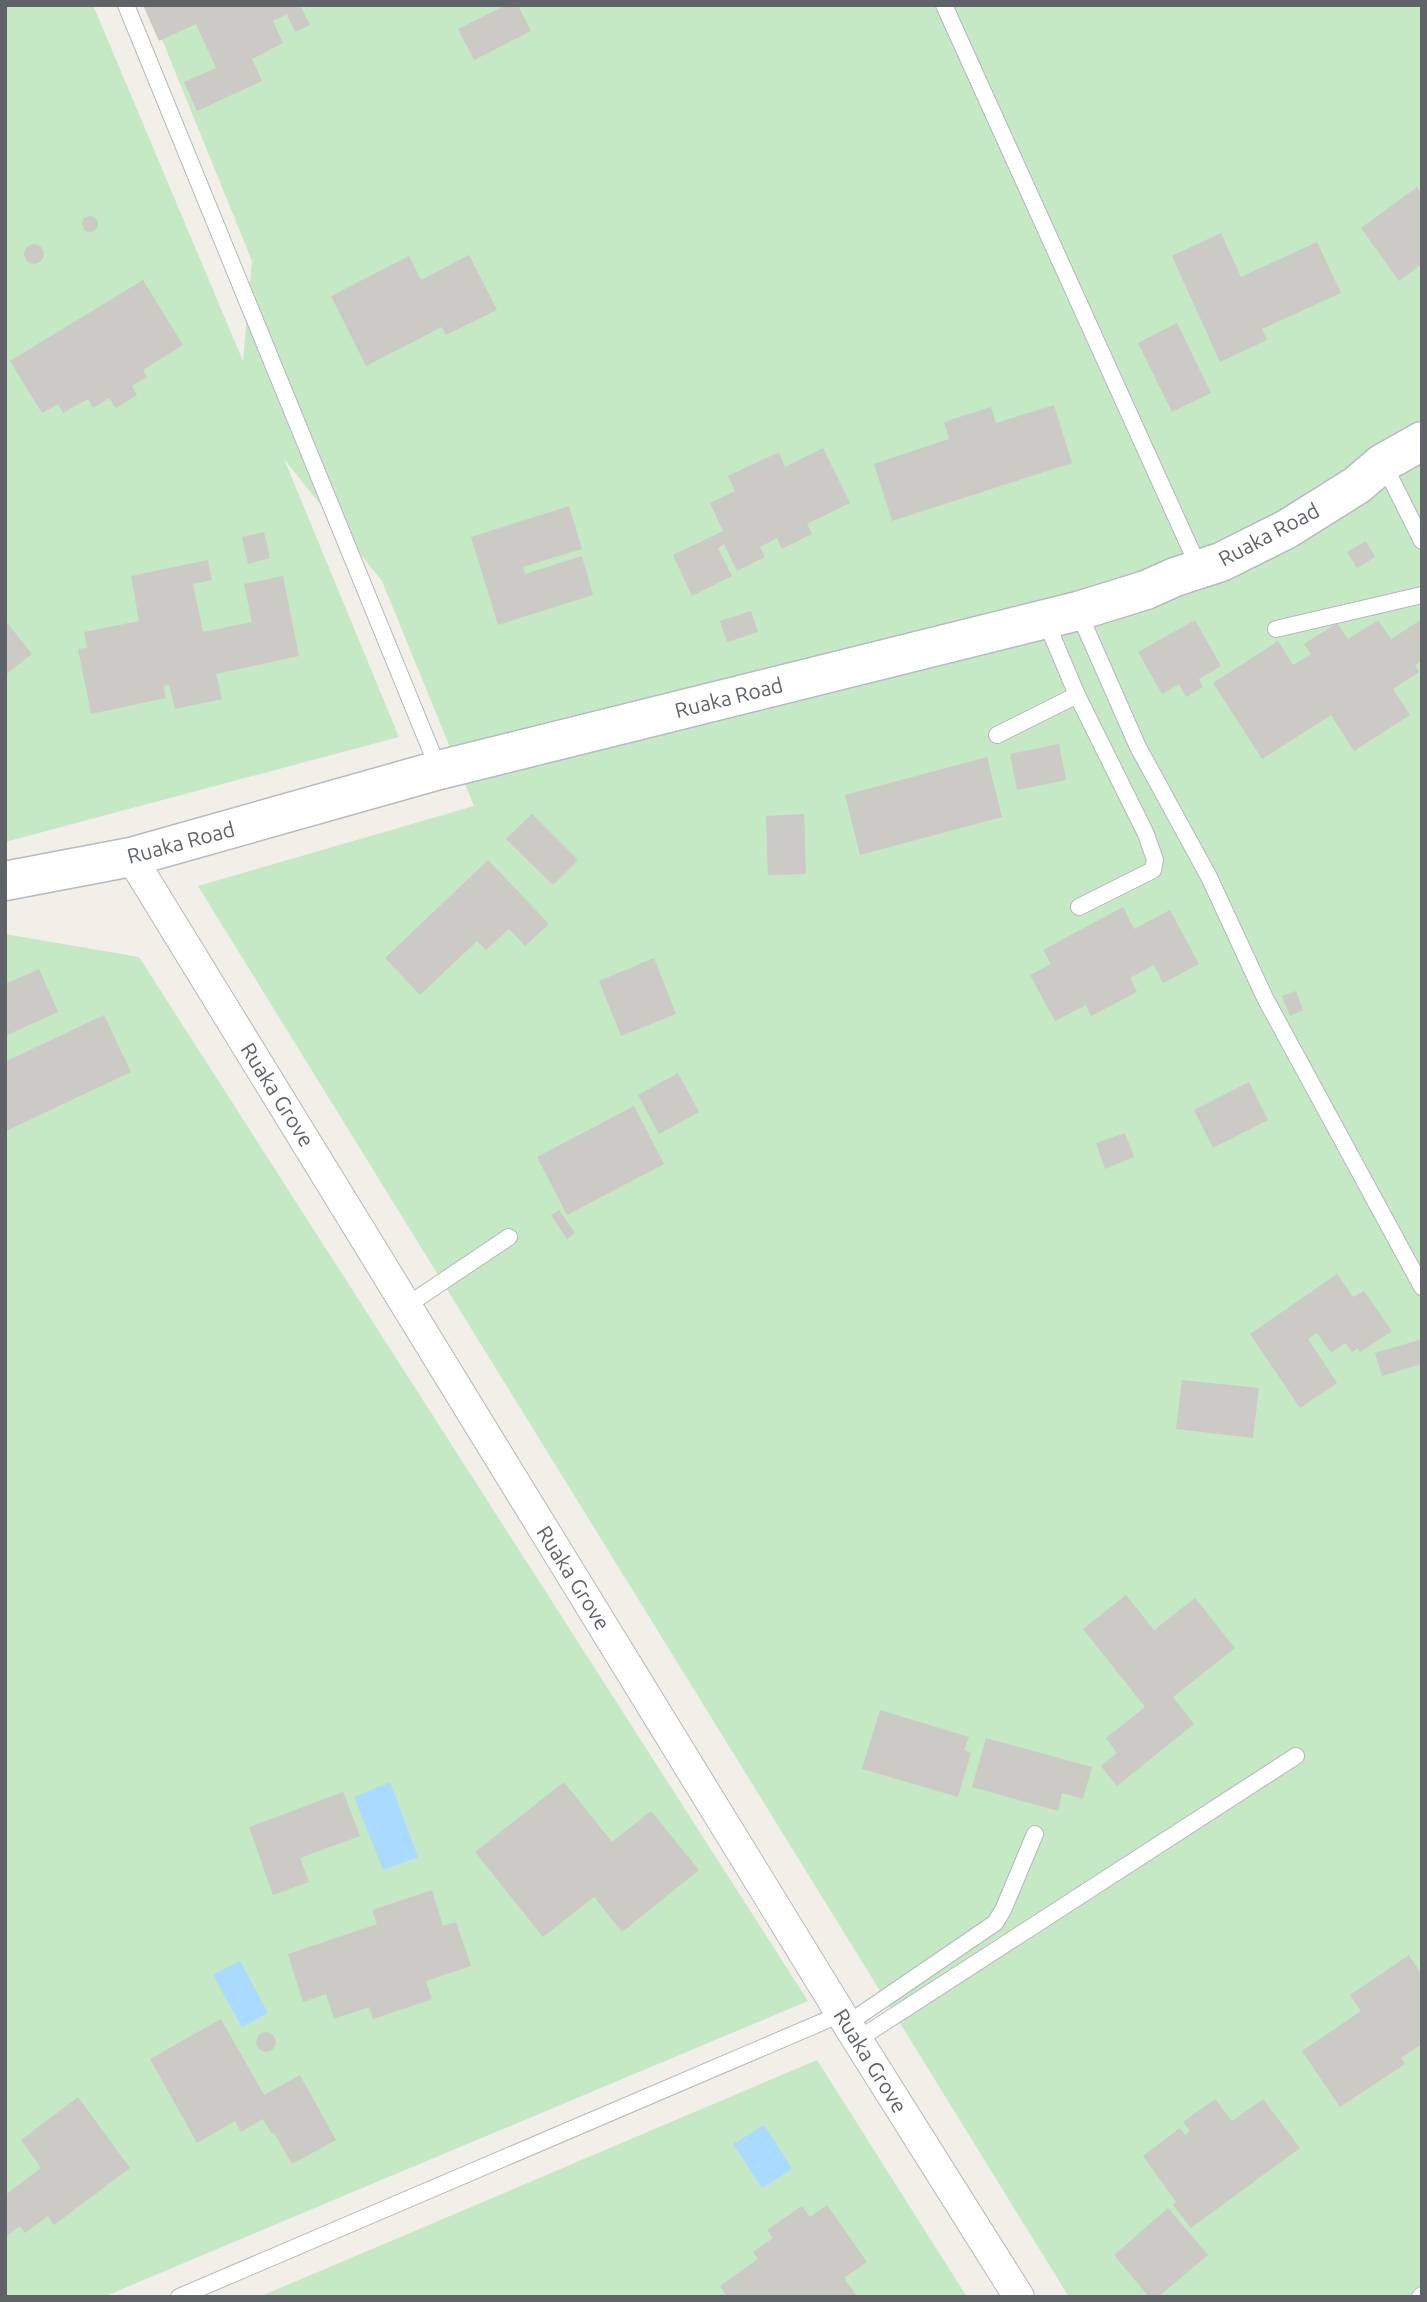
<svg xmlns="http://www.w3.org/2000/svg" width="1427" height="2302" viewBox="0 0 1427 2302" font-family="Ubuntu,sans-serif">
<rect width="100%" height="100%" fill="#f1efe8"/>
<path fill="#c5e8c5" d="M 5,5 L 93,5 L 243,361 L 252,261 L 148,5 L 1422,5 L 1422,2297 L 1069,2297 L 198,886 L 474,806 L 382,581 L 284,459 L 399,737 L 5,842 Z
M 5,934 L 139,957 L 808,2001 L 103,2297 L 5,2297 Z
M 817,2060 L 967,2297 L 259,2297 Z"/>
<path fill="#aadaff" d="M 390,1782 L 418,1857 L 383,1870 L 354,1797 Z
M 240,1961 L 268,2013 L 242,2027 L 213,1975 Z
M 764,2125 L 792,2169 L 762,2188 L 733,2144 Z"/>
<path fill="#cccac5" d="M 143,5 L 300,5 L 310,25 L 295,32 L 287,14 L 273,21 L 283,43 L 252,59 L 262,81 L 197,111 L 184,82 L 216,68 L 196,24 L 159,41 Z
M 506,5 L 518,5 L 531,31 L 474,60 L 458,29 Z
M 1417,187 L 1422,194 L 1422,264 L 1399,281 L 1361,228 Z
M82 224a8 8 0 1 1 16 0a8 8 0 1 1-16 0Z
M 1221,233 L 1241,277 L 1317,242 L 1341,293 L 1262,329 L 1267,340 L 1220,362 L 1172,256 Z
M24 254a10 10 0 1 1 20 0a10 10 0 1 1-20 0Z
M 469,255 L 497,310 L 446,335 L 442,327 L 366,366 L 331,296 L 409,256 L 421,280 Z
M 143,280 L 183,345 L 143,370 L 147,377 L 132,386 L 137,395 L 116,408 L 109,398 L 93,408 L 88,399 L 63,413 L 58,404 L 42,413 L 10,361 Z
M 1177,323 L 1211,393 L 1172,412 L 1138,343 Z
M 1054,405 L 1072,463 L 892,521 L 874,464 L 949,439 L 944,422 L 991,407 L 996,423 Z
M 823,448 L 850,503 L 807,524 L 812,534 L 782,549 L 777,538 L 760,547 L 765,557 L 737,571 L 724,544 L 718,548 L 732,576 L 692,596 L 673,555 L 723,531 L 710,503 L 735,491 L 728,476 L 779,452 L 785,467 Z
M 569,506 L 582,549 L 523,567 L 525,574 L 582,556 L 593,595 L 498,625 L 471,537 Z
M 264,532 L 270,558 L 248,564 L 242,537 Z
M 1366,541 L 1375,557 L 1357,568 L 1347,552 Z
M 208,560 L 212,580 L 193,584 L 203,632 L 252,622 L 244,584 L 283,576 L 299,656 L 216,674 L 222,699 L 175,709 L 169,685 L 163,686 L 166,698 L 91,714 L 78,649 L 87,648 L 84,632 L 139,621 L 131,576 Z
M 751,611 L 758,632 L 727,642 L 720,621 Z
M 1422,619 L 1422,661 L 1415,665 L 1419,672 L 1393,689 L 1410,715 L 1354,751 L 1331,715 L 1262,759 L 1213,683 L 1278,641 L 1293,665 L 1311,654 L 1304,644 L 1337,623 L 1348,639 L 1378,620 L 1391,639 Z
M 5,620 L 32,654 L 5,675 Z
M 1195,620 L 1221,666 L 1199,679 L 1203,687 L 1186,697 L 1179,684 L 1162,694 L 1138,652 Z
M 1059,744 L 1066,780 L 1017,790 L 1010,754 Z
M 987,757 L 1002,817 L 860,855 L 845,795 Z
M 532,814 L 578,860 L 553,885 L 506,839 Z
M 804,814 L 806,874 L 768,875 L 766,816 Z
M 488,860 L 549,924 L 525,946 L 509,929 L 486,950 L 477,941 L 420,995 L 385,958 Z
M 1123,907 L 1134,929 L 1170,910 L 1199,964 L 1163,983 L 1154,965 L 1130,978 L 1137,992 L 1091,1016 L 1086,1005 L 1055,1021 L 1030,975 L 1051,964 L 1043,950 Z
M 654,958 L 676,1014 L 621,1036 L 599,981 Z
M 39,969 L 58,1012 L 5,1036 L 5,984 Z
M 1296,991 L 1303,1010 L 1290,1016 L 1282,996 Z
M 104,1015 L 131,1072 L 8,1130 L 5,1126 L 5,1062 Z
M 678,1073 L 699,1112 L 659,1134 L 638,1095 Z
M 1249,1082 L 1268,1120 L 1213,1148 L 1194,1110 Z
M 634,1106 L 664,1164 L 567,1215 L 537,1157 Z
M 1125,1133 L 1134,1157 L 1105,1169 L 1096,1143 Z
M 559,1210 L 575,1233 L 567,1239 L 551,1215 Z
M 1337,1274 L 1353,1297 L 1364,1291 L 1392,1331 L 1360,1352 L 1358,1348 L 1352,1352 L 1345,1343 L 1331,1353 L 1317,1333 L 1308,1339 L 1337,1383 L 1300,1408 L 1250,1334 Z
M 1422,1339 L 1422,1364 L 1382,1376 L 1375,1353 Z
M 1182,1380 L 1259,1388 L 1253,1438 L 1176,1429 Z
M 1126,1595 L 1154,1630 L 1195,1598 L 1235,1648 L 1173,1697 L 1194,1724 L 1117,1786 L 1101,1766 L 1117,1753 L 1106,1738 L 1145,1707 L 1083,1629 Z
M 880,1710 L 969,1737 L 964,1750 L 971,1753 L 958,1797 L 862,1769 Z
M 986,1738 L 1092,1767 L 1083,1799 L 1062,1793 L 1058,1811 L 972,1787 Z
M 564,1782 L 612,1842 L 651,1811 L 699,1870 L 622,1932 L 594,1897 L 543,1937 L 475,1852 Z
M 343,1792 L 360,1836 L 300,1858 L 309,1882 L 273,1895 L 249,1827 Z
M 432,1890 L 443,1926 L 456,1922 L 471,1966 L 426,1981 L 432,1999 L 373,2019 L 369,2007 L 334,2019 L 326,1994 L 303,2002 L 288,1954 L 377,1924 L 372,1910 Z
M 1409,1955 L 1422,1975 L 1422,2044 L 1401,2058 L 1405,2064 L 1340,2107 L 1302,2051 L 1361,2011 L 1350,1995 Z
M 221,2019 L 264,2095 L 300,2075 L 336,2140 L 292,2164 L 274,2133 L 272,2134 L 263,2119 L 241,2132 L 235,2121 L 197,2143 L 150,2059 Z
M256 2042a10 10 0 1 1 20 0a10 10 0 1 1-20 0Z
M 78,2097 L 130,2168 L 54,2225 L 48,2216 L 25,2233 L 20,2226 L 5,2237 L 5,2195 L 41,2168 L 21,2140 Z
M 1215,2099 L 1232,2121 L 1263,2099 L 1300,2148 L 1191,2228 L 1173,2205 L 1176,2202 L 1143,2156 L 1180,2128 L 1185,2135 L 1190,2131 L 1183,2122 Z
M 827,2205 L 867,2262 L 844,2278 L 856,2295 L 853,2297 L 727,2297 L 720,2286 L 758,2259 L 753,2252 L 773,2238 L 767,2230 L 802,2206 L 810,2217 Z
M 1168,2208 L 1208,2255 L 1158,2297 L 1149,2297 L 1114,2255 Z"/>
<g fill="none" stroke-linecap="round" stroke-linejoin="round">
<defs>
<path id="lane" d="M 126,5 L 439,770
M 944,5 L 1200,570
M 1383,463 L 1422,541
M 1078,611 L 1138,747 L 1209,877 L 1265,998 L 1422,1287
M 1045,619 L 1077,695 L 1146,834 L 1155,860 L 1153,870 L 1079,907
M 1276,629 L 1422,595
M 997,735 L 1077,695
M 406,1306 L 509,1237
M 847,2024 L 995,1923 L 1003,1910 L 1035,1834
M 857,2040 L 1296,1756
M 179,2297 L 841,2014
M 1420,2297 L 1422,2295"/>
<path id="street" d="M 131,857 L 841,2014 L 1019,2297"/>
<path id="secondary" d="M 5,881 L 131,857 L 439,770 L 1078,611 L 1146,590 L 1175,577 L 1221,562 L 1287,529 L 1357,485 L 1383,463 L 1422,441"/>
</defs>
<use href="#lane" stroke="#b5b8bc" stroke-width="18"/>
<use href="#street" stroke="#b5b8bc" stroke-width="32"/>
<use href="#secondary" stroke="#b6babf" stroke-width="41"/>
<use href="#lane" stroke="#fff" stroke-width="16"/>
<use href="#street" stroke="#fff" stroke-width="30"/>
<use href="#secondary" stroke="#fff" stroke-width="38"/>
</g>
<g text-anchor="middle" stroke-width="5" stroke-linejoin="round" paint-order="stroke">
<g font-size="21" fill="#5f6368" stroke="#fff">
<text transform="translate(1269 535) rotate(-28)" y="7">Ruaka Road</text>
<text transform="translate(729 698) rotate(-14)" y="7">Ruaka Road</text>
<text transform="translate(181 843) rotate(-15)" y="7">Ruaka Road</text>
<text transform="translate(277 1095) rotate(58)" y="7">Ruaka Grove</text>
<text transform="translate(573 1578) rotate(58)" y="7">Ruaka Grove</text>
<text transform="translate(870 2061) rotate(58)" y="7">Ruaka Grove</text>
</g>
</g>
<rect width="1427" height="2302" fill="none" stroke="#5f6368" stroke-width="14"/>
</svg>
